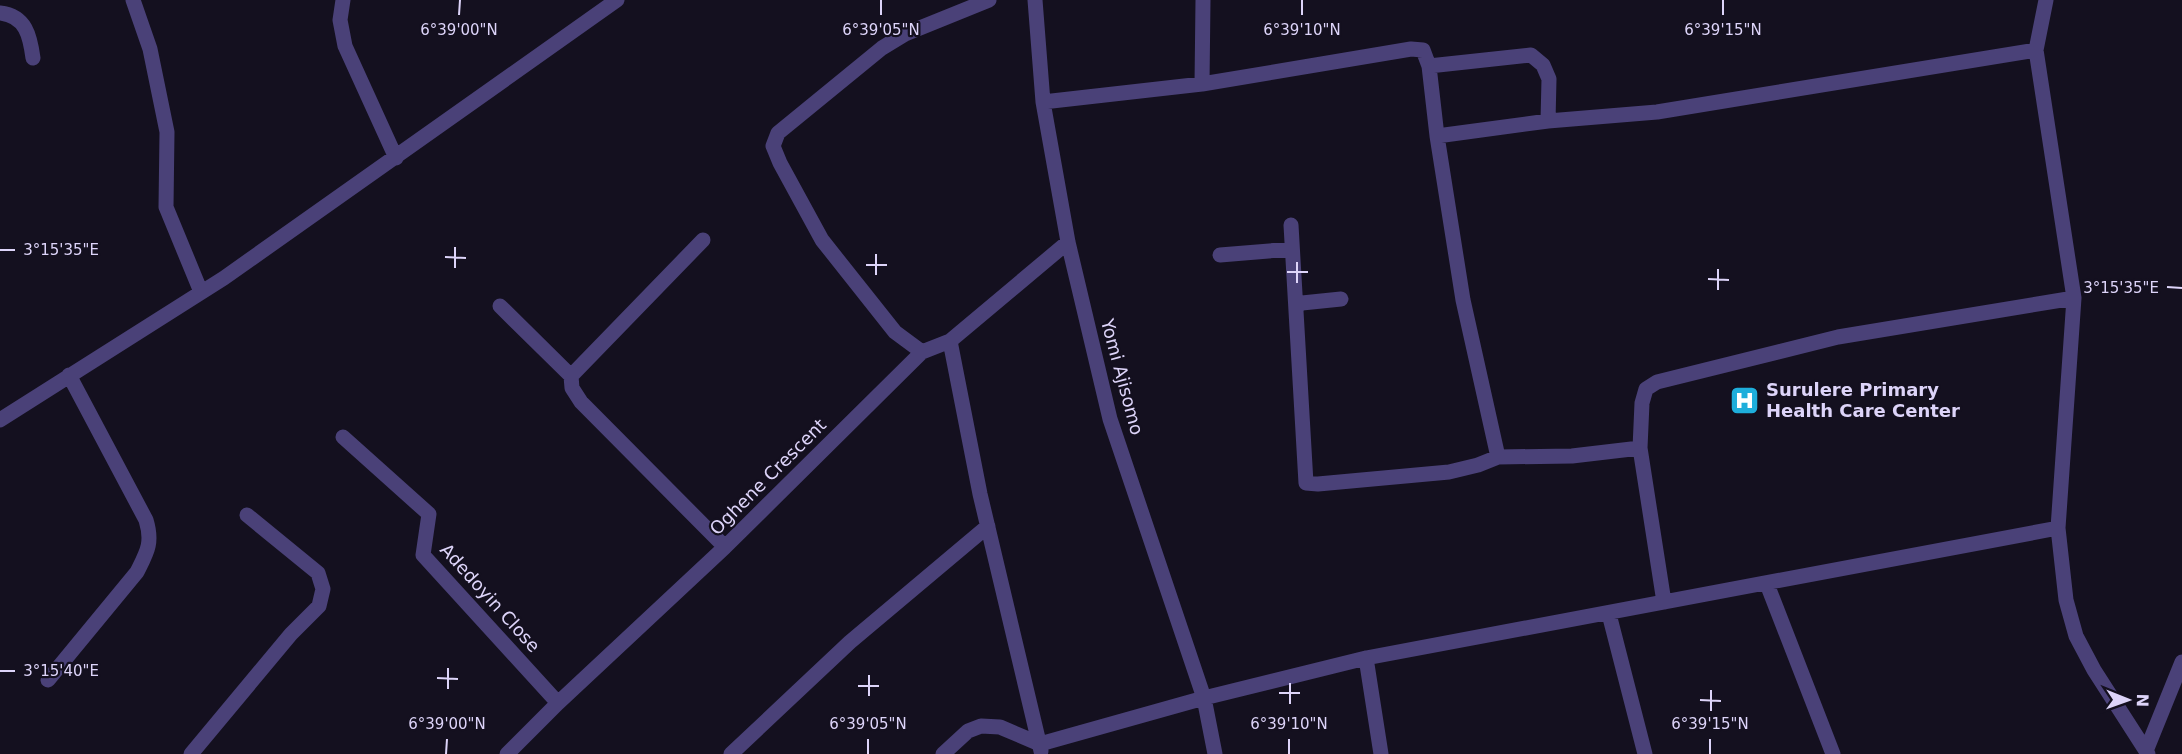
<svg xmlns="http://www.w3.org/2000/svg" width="2182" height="754" viewBox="0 0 2182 754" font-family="'DejaVu Sans',sans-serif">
<rect width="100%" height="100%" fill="#14101f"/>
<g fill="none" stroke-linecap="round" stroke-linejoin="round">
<path stroke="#4a4178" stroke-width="15" d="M 133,0 L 150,49 L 167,132 L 166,207 L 201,292
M 343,0 L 340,20 L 345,46 L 396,158
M 1035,0 L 1043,102 L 1068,242 L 1110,419 L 1204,698 L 1215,754
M 2046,0 L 2036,50 L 2074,298 L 2058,528 L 2066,600 L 2076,636 L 2094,670 L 2148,754
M 0,13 C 26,16 30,36 33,58
M 1429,66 L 1531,55 L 1543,65 L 1549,79 L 1548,121
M 1202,84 L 1203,0
M 1043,102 L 1202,84 L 1411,49 L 1423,50 L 1429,66 L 1437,136 L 1463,300 L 1498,457
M 1437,136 L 1548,121 L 1657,112 L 2036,50
M 1291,225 L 1306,483 L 1318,484 L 1449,472 L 1478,465 L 1498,457 L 1572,456 L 1640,448 L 1642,403 L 1646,389 L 1657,382 L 1838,337 L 2074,298
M 703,240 L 571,376 L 572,388 L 581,402 L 725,547
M 1220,255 L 1292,249
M 500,306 L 571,376
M 1297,306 L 1302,303 L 1341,299
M 950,341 L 980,494 L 1041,751
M 922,352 L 895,332 L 822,240 L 780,163 L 773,146 L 778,133 L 882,48 L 905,34 L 989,0
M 0,420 L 224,278 L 617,0
M 343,437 L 429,514 L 423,555 L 558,703
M 1640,448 L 1664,602
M 1767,584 L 1833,754
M 1609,614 L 1645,754
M 1366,658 L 1381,754
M 48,680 L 137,572 C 147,552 153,543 146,520 L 69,375
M 2146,751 L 2182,662
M 191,754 L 291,634 L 319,606 L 323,589 L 318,573 L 247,515
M 507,754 L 558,703 L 725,547 L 922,352 L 950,341 L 1068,242
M 731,754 L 850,642 L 988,526
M 943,754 L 968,731 L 981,726 L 1000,727 L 1040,744 L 1204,698 L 1366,658 L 2058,528"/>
</g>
<path fill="none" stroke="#ddd4f9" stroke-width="2" d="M 459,15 L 460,0M 881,15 L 881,0M 1302,15 L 1302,0M 1723,15 L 1723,0M 0,250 L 15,250M 445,257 L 466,258M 866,265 L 887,265M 455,268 L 455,247M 1287,272 L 1308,272M 876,275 L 876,254M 1708,279 L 1729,280M 1297,283 L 1297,262M 2167,287 L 2182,288M 1718,290 L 1718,269M 0,671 L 15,671M 437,678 L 458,679M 858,686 L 879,686M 448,689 L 448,668M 1279,693 L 1300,693M 869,696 L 869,675M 1700,700 L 1721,701M 1290,704 L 1290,683M 1711,711 L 1711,690M 446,754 L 447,739M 868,754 L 868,739M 1289,754 L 1289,739M 1710,754 L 1710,739"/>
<defs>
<symbol id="hospital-square" viewBox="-11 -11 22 22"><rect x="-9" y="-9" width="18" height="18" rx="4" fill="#1eaedb" stroke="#14101f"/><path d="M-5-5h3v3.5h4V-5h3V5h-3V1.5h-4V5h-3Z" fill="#fff"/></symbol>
</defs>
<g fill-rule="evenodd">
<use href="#hospital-square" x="1728" y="384" width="33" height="33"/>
</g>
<g text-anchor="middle" stroke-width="4.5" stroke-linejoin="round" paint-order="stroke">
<g font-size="18" fill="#ddd4f9" stroke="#14101f">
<text transform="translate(1122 377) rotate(75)" y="6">Yomi Ajisomo</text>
<text transform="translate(768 477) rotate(-45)" y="6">Oghene Crescent</text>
<text transform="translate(490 598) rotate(48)" y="6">Adedoyin Close</text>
</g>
<g font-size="18" font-weight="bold" fill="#ddd4f9" stroke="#14101f" text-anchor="start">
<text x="1766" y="396">Surulere Primary<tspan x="1766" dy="21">Health Care Center</tspan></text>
</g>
</g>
<g font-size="15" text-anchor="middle" fill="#ddd4f9" stroke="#14101f" stroke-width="4.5" stroke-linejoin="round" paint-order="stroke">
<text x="459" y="35">6°39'00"N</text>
<text x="881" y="35">6°39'05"N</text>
<text x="1302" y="35">6°39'10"N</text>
<text x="1723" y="35">6°39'15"N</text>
<text x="61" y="255">3°15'35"E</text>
<text x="2121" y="293">3°15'35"E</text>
<text x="61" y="676">3°15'40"E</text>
<text x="447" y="729">6°39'00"N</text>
<text x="868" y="729">6°39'05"N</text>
<text x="1289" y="729">6°39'10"N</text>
<text x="1710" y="729">6°39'15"N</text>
</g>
<g transform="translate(2128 700) rotate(91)" stroke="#14101f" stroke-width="4.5" paint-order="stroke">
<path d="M0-4.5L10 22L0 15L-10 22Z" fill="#ddd4f9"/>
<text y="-9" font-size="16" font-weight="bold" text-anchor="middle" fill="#ddd4f9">N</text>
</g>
</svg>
